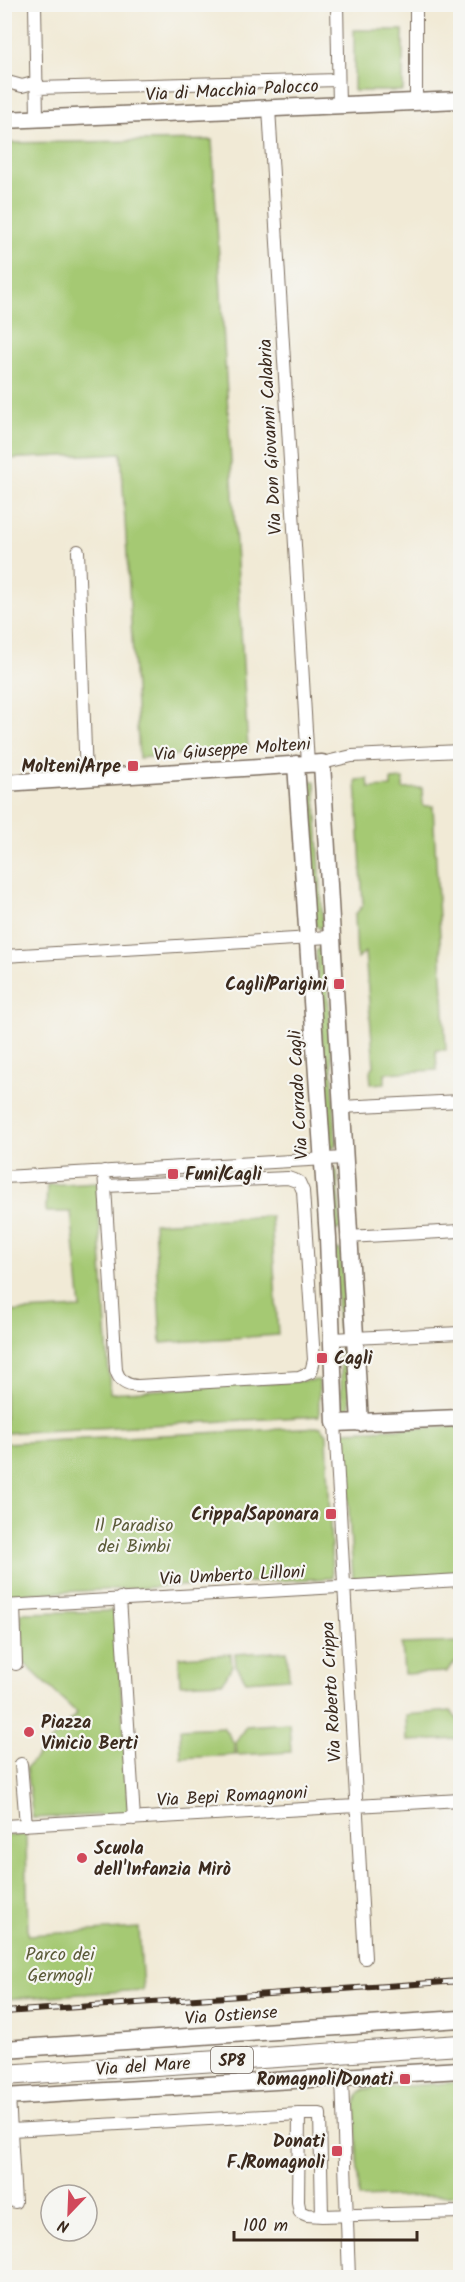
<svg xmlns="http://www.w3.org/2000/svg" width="465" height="2282" viewBox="0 0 465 2282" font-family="Kalam,sans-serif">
<rect width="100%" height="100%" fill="#f6f6f2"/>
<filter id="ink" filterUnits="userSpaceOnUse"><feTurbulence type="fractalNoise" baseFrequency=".0167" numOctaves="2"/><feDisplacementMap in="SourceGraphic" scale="12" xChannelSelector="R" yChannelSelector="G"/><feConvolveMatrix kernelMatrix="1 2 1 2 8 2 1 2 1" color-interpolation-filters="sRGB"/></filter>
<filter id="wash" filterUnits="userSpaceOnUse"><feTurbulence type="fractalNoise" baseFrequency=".008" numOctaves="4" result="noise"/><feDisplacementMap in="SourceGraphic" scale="24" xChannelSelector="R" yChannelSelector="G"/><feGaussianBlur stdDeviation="1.35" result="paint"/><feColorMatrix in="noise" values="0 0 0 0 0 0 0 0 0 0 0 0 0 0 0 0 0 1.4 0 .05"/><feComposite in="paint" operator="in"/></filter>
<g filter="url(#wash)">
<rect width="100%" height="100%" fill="#f1ead6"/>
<path fill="#a5c973" stroke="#707a48" stroke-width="1.5" d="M 354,30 L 403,30 L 403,91 L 354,91 Z
M 212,140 L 248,749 L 139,758 L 121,453 L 5,459 L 5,143 Z
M 368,779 L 369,788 L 391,787 L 391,780 L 403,779 L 403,789 L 422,788 L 423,806 L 433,806 L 446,1050 L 436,1050 L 437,1070 L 385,1073 L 385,1083 L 371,1084 L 370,1071 L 374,1066 L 365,952 L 357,959 L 355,915 L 363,905 L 356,780 Z
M 309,780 L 315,782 L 323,925 L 320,929 L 315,925 L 308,784 Z
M 323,948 L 326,950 L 336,1143 L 334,1147 L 329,1147 L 316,952 L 318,949 Z
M 333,1168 L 337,1171 L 341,1228 L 335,1231 L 330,1169 Z
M 97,1182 L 110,1393 L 319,1380 L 319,1416 L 5,1433 L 5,1312 L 81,1308 L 71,1212 L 46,1212 L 47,1185 Z
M 271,1216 L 278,1335 L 161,1343 L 154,1223 Z
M 339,1249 L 341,1252 L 346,1327 L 341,1330 L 338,1328 L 335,1250 Z
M 344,1348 L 347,1350 L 350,1408 L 345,1411 L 342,1409 L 340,1349 Z
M 460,1426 L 460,1574 L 353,1578 L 344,1431 Z
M 321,1427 L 327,1434 L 332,1578 L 5,1595 L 5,1443 Z
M 116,1611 L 129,1814 L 33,1818 L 26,1768 L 77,1713 L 23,1662 L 21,1613 Z
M 460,1642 L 460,1657 L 447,1672 L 404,1674 L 402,1644 Z
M 287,1651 L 289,1678 L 246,1681 L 236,1665 L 235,1654 Z
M 231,1654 L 232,1666 L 223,1682 L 180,1684 L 179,1657 Z
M 451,1711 L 460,1723 L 460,1739 L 407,1741 L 406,1715 Z
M 289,1723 L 291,1752 L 237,1755 L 236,1742 L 246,1726 Z
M 223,1727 L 234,1743 L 235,1755 L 181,1758 L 180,1729 Z
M 26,1835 L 28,1935 L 139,1928 L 143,1990 L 5,1999 L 5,1836 Z
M 460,2082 L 460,2195 L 359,2198 L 355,2104 L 360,2092 L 365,2089 Z"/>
</g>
<g filter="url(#ink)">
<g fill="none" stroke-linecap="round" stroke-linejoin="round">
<defs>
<path id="street" d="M 35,4 L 37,118
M 337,4 L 339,105
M 416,4 L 416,102
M 4,81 L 22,86 L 37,82
M 37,88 L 338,80
M 269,108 L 308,764
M 78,551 L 86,778
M 322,763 L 352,756 L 460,751
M 4,956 L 330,937
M 341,1107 L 460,1101
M 104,1171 L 105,1186 L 116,1370 C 119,1381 127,1386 138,1386 L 299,1377 L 311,1372 L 314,1360 L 303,1191 L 299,1182 L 288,1178 L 105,1186
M 4,1177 L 344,1158
M 347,1237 L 460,1231
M 332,1339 L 460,1333
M 335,1423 L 365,1958
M 120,1598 L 134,1819
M 4,1606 L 460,1580
M 14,1606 L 16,1664
M 21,1764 L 26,1825
M 4,1826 L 460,1800
M 342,2078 L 349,2278
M 9,2096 L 15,2202
M 11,2130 L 299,2114
M 322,2216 L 320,2114 L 299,2114 L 298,2202 L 300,2212 L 307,2215 L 322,2216 L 460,2212"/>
<path id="secondary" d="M 4,120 L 460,100
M 296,764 L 328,1238 L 335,1423 L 460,1418
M 4,783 L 322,763 L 360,1423
M 4,2049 L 460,2019
M 4,2097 L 460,2070"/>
<path id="primary" d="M 4,2075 L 460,2045"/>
</defs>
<use href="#street" stroke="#7b6d5e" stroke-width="14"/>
<use href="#secondary" stroke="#7b6d5e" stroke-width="19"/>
<use href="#primary" stroke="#7b6d5e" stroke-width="22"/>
<use href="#street" stroke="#fff" stroke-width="12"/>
<use href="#secondary" stroke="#fff" stroke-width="16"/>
<use href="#primary" stroke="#fff" stroke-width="20"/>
<defs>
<path id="rail" d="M 4,2012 L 460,1981"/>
</defs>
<use href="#rail" stroke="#3b2a1e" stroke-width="6"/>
<use href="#rail" stroke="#f6f6f2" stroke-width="4" stroke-dasharray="11" stroke-linecap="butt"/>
</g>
</g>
<g fill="#d1495b" stroke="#f6f6f2" stroke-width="2">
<rect x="127" y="760" width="12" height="12" rx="3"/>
<rect x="333" y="978" width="12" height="12" rx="3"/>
<rect x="167" y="1168" width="12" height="12" rx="3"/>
<rect x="316" y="1352" width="12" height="12" rx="3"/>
<rect x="325" y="1508" width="12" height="12" rx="3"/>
<circle cx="29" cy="1732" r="6"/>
<circle cx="82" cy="1858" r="6"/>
<rect x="399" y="2073" width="12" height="12" rx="3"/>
<rect x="331" y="2145" width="12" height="12" rx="3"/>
</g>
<g text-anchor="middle" stroke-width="4.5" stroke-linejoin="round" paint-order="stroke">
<rect fill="#f6f6f2" stroke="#73675e" stroke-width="1.5" x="211" y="2047" width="42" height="26" rx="4.5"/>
<g font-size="16" font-weight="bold" fill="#3b2a1e">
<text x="232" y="2066">SP8</text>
</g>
<g font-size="18" fill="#3b2a1e" stroke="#f6f6f2">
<text transform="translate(232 90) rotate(-3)" y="6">Via di Macchia Palocco</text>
<text transform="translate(270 437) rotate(-93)" y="6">Via Don Giovanni Calabria</text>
<text transform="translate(232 749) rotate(-4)" y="6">Via Giuseppe Molteni</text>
<text transform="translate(298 1095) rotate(-93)" y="6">Via Corrado Cagli</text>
<text transform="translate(232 1575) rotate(-3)" y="6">Via Umberto Lilloni</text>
<text transform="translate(331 1692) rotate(-93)" y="6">Via Roberto Crippa</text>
<text transform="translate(232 1796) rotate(-3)" y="6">Via Bepi Romagnoni</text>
<text transform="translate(231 2015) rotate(-4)" y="6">Via Ostiense</text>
<text transform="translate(143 2066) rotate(-4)" y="6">Via del Mare</text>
</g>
<g font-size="18" font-weight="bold" fill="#3b2a1e" stroke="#f6f6f2" text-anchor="end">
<text x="121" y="772">Molteni/Arpe</text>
<text x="327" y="990">Cagli/Parigini</text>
<text x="185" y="1180" text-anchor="start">Funi/Cagli</text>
<text x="334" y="1364" text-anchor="start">Cagli</text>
<text x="319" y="1520">Crippa/Saponara</text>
<text x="41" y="1728" text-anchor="start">Piazza<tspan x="41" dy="21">Vinicio Berti</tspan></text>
<text x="94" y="1854" text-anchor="start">Scuola<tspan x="94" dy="21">dell'Infanzia Mirò</tspan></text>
<text x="393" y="2085">Romagnoli/Donati</text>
<text x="325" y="2147">Donati<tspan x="325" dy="21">F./Romagnoli</tspan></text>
</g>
<g font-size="18" fill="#5b5a38" stroke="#f6f6f2">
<text x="134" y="1531">Il Paradiso<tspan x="134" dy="21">dei Bimbi</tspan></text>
<text x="60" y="1960">Parco dei<tspan x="60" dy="21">Germogli</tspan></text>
</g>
</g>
<rect width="465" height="2282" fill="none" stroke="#f6f6f2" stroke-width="24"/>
<g transform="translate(69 2213) rotate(203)"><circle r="28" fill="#f6f6f2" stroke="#aba49d" stroke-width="1.5"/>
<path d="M0-4.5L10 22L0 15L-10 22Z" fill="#d1495b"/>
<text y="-9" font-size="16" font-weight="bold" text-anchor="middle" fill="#3b2a1e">N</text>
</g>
<path d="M234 2231v9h183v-9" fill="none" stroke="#3b2a1e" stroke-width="3"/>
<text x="243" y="2231" font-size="18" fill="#3b2a1e" stroke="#f6f6f2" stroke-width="4.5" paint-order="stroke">100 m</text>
</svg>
